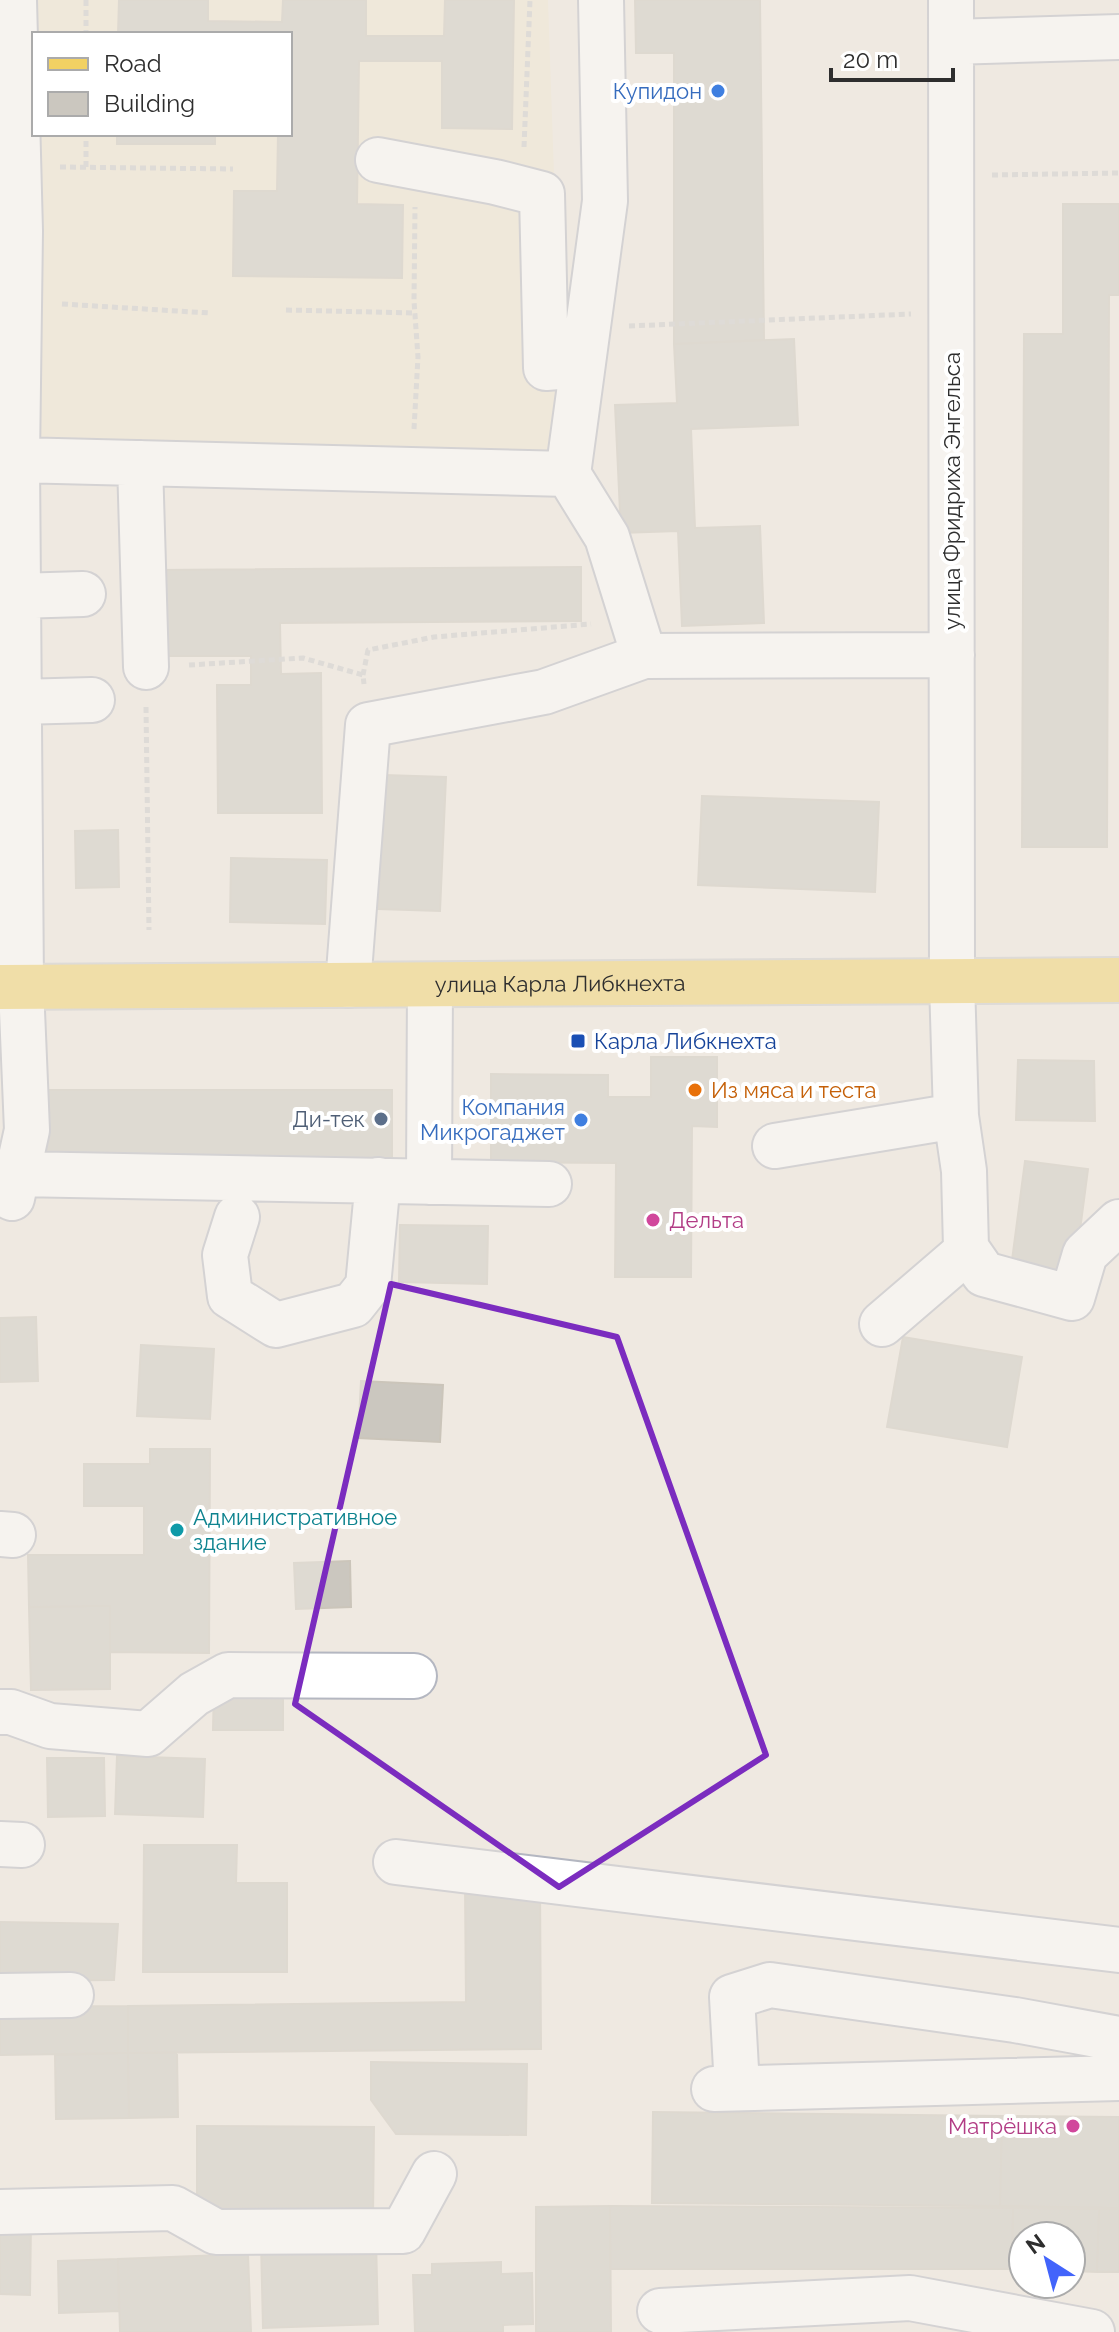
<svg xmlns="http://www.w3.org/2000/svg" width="1119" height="2332" viewBox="0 0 1119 2332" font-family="Raleway,sans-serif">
<rect width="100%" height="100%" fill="#efe9e1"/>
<path fill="#f0e6d1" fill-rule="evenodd" d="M 13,0 L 548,0 L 564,462 L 26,481 ZM 34,34 L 290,34 L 290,134 L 34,134 Z"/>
<path fill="#cbc7bf" stroke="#cbc5ba" stroke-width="2" d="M 119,0 L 208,0 L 208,21 L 282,22 L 283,0 L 366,0 L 366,36 L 444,36 L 445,0 L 514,0 L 512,129 L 442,128 L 442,61 L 359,61 L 357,204 L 403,205 L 402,278 L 233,276 L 234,191 L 277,191 L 278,134 L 290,134 L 290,34 L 118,34 Z
M 635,0 L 760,0 L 764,340 L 674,344 L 674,53 L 636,53 Z
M 117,134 L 215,134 L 215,144 L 117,144 Z
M 1063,204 L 1119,204 L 1119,295 L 1109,295 L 1107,847 L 1022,847 L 1024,334 L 1063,334 Z
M 794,339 L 798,425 L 691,429 L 695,528 L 760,526 L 764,623 L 682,626 L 678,531 L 621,533 L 615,405 L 677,403 L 674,344 Z
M 581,567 L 581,621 L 280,623 L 281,674 L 321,673 L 322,813 L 218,813 L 217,685 L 251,685 L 251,656 L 158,656 L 157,570 Z
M 384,775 L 446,777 L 440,911 L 378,909 Z
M 702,796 L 879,802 L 875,892 L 698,885 Z
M 118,830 L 119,887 L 76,888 L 75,831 Z
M 231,858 L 327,860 L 325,924 L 230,922 Z
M 651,1057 L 717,1057 L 717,1127 L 692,1126 L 691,1277 L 615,1277 L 616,1163 L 491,1162 L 491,1074 L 608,1075 L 608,1097 L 651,1097 Z
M 1018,1060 L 1094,1061 L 1095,1121 L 1016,1120 Z
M 41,1090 L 392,1090 L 392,1162 L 41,1162 Z
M 1025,1161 L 1088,1169 L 1074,1276 L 1011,1268 Z
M 400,1225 L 488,1226 L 487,1284 L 399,1282 Z
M 36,1317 L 38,1381 L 0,1382 L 0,1318 Z
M 903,1337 L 1022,1357 L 1007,1447 L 887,1427 Z
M 141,1345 L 214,1349 L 210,1419 L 137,1416 Z
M 361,1381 L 443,1385 L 440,1442 L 358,1438 Z
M 150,1449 L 210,1449 L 209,1653 L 110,1652 L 110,1606 L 29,1607 L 28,1555 L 144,1555 L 144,1506 L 84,1506 L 84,1464 L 150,1464 Z
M 350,1561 L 351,1607 L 296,1609 L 294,1563 Z
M 110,1606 L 110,1689 L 31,1690 L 29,1607 Z
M 283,1684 L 283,1730 L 213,1730 L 214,1685 Z
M 117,1756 L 205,1759 L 203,1817 L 115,1814 Z
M 47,1758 L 104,1758 L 105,1816 L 48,1817 Z
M 144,1845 L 237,1845 L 236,1883 L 287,1883 L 287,1972 L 143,1972 Z
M 540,1884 L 541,2049 L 128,2053 L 128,2006 L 466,2002 L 465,1885 Z
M 0,1922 L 118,1924 L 114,1980 L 0,1981 Z
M 128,2006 L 128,2053 L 0,2055 L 0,2007 Z
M 128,2053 L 129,2118 L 56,2119 L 55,2055 Z
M 128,2053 L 177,2053 L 178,2117 L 129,2118 Z
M 371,2062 L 527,2064 L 526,2135 L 396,2134 L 371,2100 Z
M 653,2112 L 1002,2116 L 1000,2206 L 652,2203 Z
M 1002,2116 L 1119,2117 L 1119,2208 L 1000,2206 Z
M 197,2126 L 374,2127 L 373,2218 L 197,2217 Z
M 610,2206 L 1013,2208 L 1012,2269 L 610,2269 Z
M 610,2206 L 611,2332 L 536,2332 L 536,2207 Z
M 1013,2208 L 1099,2209 L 1097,2272 L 1071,2271 L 1071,2236 L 1023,2236 L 1023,2269 L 1012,2269 Z
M 1099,2209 L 1119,2209 L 1119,2272 L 1097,2272 Z
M 0,2223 L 31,2223 L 30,2295 L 0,2294 Z
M 376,2239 L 378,2324 L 263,2328 L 261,2242 Z
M 248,2254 L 251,2332 L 120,2332 L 118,2259 Z
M 118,2259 L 119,2311 L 59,2313 L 58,2261 Z
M 501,2262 L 501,2274 L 532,2273 L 533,2324 L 503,2325 L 503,2332 L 415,2332 L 413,2275 L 432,2275 L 432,2264 Z"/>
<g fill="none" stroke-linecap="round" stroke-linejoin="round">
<defs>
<path id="minor" d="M 951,42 L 1119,37
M 378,160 L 495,182 L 542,194 L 546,368 L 582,365
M 17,460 L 568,474 L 605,201 L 601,0
M 140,463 L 146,667
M 568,474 L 607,537 L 644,656
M 18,596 L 83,594
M 19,702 L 92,700
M 348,985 L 368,725 L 544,692 L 644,656 L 952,655
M 956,1116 L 964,1171 L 966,1248 L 984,1274 L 1072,1298 L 1085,1254 L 1119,1222
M 775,1146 L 956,1116 L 952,982 L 951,0
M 17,1174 L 549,1184
M 429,1182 L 430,985
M 12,1198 L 27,1130 L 21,987 L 17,460 L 20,231 L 14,0
M 237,1217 L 225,1255 L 230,1296 L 276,1325 L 353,1305 L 368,1286 L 378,1180
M 882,1324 L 967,1251
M 0,1534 L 13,1535
M 0,1712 L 11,1712 L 50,1726 L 148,1734 L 194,1694 L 228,1675 L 414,1676
M 0,1844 L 22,1845
M 396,1862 L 1119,1950
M 0,1996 L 71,1995
M 740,2088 L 736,2069 L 732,1997 L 770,1985 L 1015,2020 L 1119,2039
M 714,2089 L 1119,2078
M 0,2212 L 173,2208 L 216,2232 L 403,2231 L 434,2174
M 660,2311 L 910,2298 L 1092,2332"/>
<g id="major">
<path id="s1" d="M 0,987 L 1119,980"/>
</g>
</defs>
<use href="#minor" stroke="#b4b7c1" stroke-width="48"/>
<use href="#major" stroke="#c9c9c9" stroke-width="48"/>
<path stroke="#c9c9c9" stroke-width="5" stroke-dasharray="6 4" stroke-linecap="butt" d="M 86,0 L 86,34
M 524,147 L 530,0
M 60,167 L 233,169
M 86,167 L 86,134
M 992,175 L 1119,173
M 62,304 L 210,313
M 286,310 L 415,313
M 629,326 L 911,314
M 414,429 L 418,357 L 414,301 L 415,207
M 189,665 L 303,658 L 363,675 L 364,684
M 363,675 L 368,650 L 434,637 L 591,624
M 146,707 L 149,930"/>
<use href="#minor" stroke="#fff" stroke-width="44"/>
<use href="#major" stroke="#f2d163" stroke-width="44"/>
</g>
<path d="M0 0H1119V2332H0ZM 391,1284 L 617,1337 L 766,1755 L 559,1887 L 295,1704 Z" fill="#efe9e1" fill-opacity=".55" fill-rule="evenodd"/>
<path fill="none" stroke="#7b2cbf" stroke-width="6" stroke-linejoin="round" d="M 391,1284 L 617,1337 L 766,1755 L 559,1887 L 295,1704 Z"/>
<g fill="#3f7fe0" stroke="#fff" stroke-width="3">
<circle cx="718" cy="91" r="8"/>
<circle cx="581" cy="1120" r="8"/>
</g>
<rect fill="#1a4fb4" stroke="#fff" stroke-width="3" x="570" y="1033" width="16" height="16" rx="4"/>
<circle fill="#e8710a" stroke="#fff" stroke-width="3" cx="695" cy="1090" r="8"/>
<circle fill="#5c6f8a" stroke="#fff" stroke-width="3" cx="381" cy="1119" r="8"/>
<g fill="#d1479c" stroke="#fff" stroke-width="3">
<circle cx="653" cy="1220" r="8"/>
<circle cx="1073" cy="2126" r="8"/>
</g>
<circle fill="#0f9aa8" stroke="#fff" stroke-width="3" cx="177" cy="1530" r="8"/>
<g text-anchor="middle" stroke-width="8" stroke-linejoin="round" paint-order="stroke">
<g font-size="22" fill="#366cbe" stroke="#fff" text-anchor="end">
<text x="702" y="99">Купидон</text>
<text x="565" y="1115">Компания<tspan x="565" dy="25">Микрогаджет</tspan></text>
</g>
<g font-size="22" fill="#2e2e2e" stroke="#fff">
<text transform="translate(952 491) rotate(-90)" y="8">улица Фридриха Энгельса</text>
<text dy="8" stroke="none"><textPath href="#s1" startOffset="560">улица Карла Либкнехта</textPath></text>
</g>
<g font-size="22" fill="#164399" stroke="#fff" text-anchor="start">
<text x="594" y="1049">Карла Либкнехта</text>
</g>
<g font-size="22" fill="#c56008" stroke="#fff" text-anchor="start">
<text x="711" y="1098">Из мяса и теста</text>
</g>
<g font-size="22" fill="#4e5e75" stroke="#fff" text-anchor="end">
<text x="365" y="1127">Ди-тек</text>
</g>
<g font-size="22" fill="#b23c85" stroke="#fff" text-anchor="start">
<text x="669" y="1228">Дельта</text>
<text x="1057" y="2134" text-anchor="end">Матрёшка</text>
</g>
<g font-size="22" fill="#0d838f" stroke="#fff" text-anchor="start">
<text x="193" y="1525">Административное<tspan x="193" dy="25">здание</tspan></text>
</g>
</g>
<rect x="32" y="32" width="260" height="104" fill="#ffffff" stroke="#ababab" stroke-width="2"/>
<rect x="48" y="58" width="40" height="12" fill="#f2d163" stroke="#ababab" stroke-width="2"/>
<text x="104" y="72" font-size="24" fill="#2e2e2e">Road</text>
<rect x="48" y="92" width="40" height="24" fill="#cbc7bf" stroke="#ababab" stroke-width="2"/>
<text x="104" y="112" font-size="24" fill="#2e2e2e">Building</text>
<g transform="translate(1047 2260) rotate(324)"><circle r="38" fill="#ffffff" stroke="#ababab" stroke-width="2"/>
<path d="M0-6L14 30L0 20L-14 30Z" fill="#4264fb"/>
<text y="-12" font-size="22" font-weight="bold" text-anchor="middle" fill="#2e2e2e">N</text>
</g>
<path d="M831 68v12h122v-12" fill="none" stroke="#2e2e2e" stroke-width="4"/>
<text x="843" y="68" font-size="24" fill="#2e2e2e" stroke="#ffffff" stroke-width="6" paint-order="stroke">20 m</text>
</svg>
